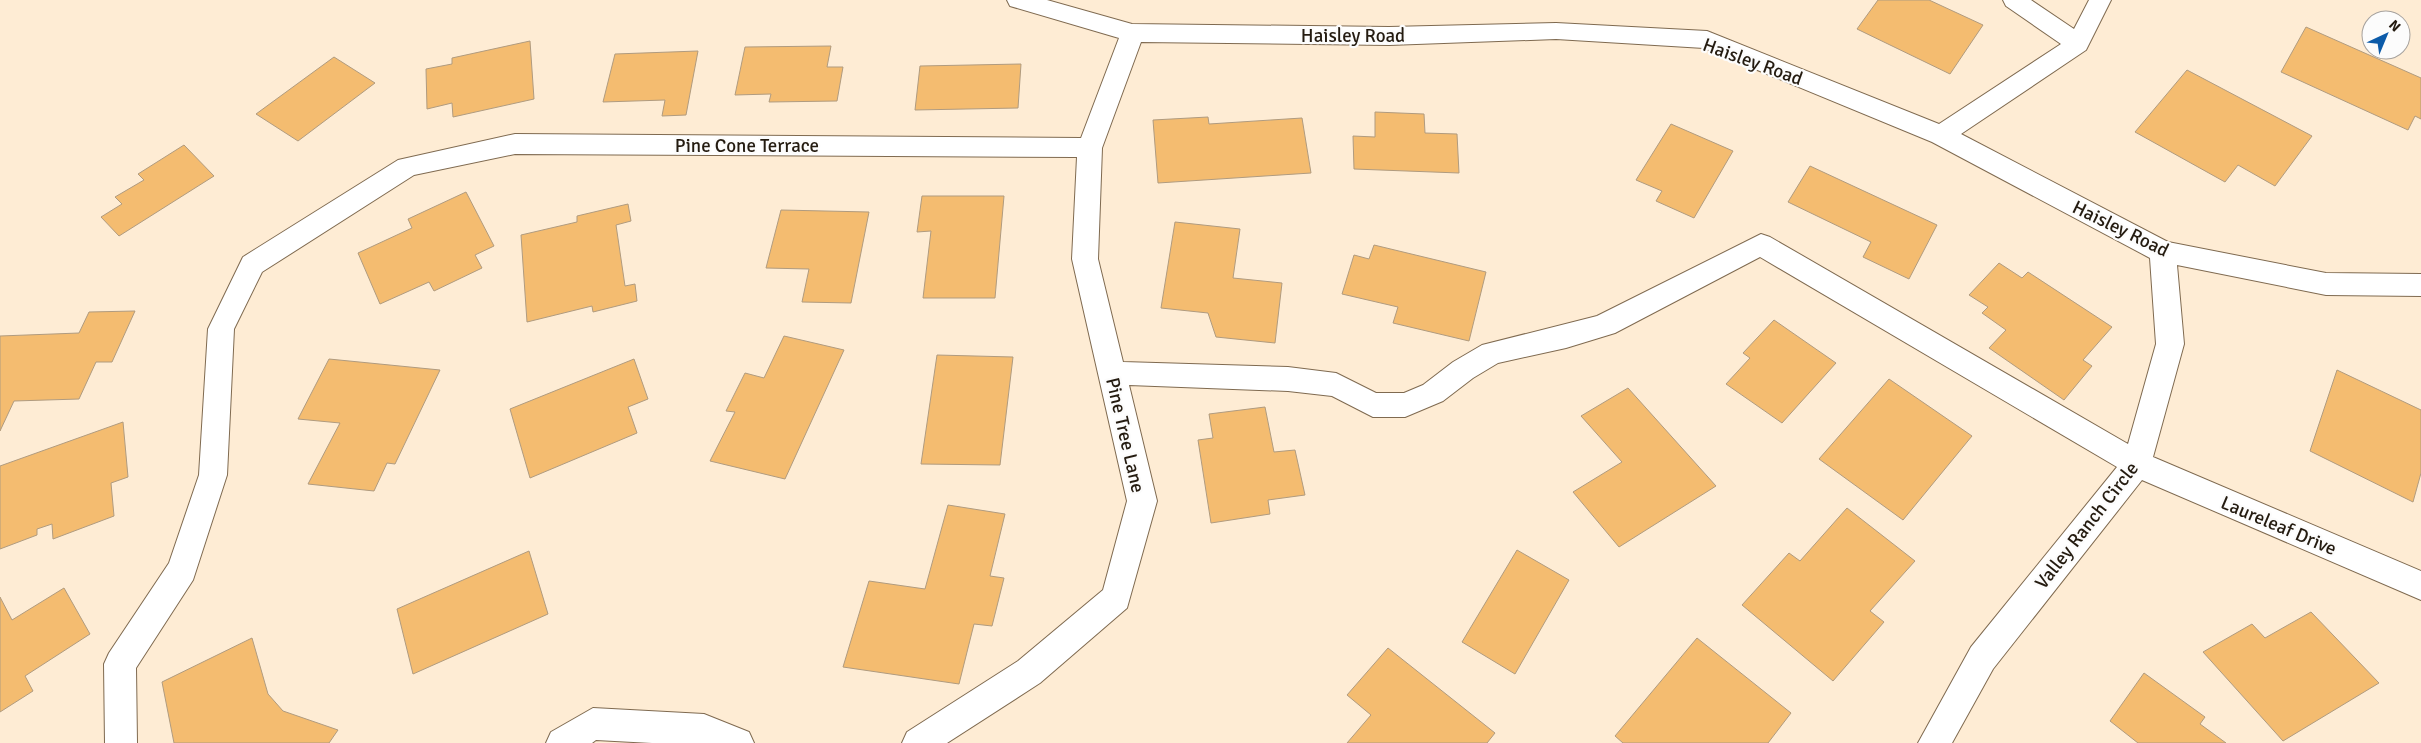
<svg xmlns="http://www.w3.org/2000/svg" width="2421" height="743" viewBox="0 0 2421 743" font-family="Signika,sans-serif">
<rect width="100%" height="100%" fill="#feecd4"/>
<path fill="#f4bc70" stroke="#b09b7f" d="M 1878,0 L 1929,0 L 1983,25 L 1950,74 L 1857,29 Z
M 2306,27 L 2421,78 L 2421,119 L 2415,116 L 2408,130 L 2281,72 Z
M 530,41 L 534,99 L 453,117 L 452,103 L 427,109 L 426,69 L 452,64 L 452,58 Z
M 831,46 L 827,67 L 843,67 L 837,101 L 769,102 L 771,94 L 735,95 L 745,47 Z
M 698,51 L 686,115 L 662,116 L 665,100 L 603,102 L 615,54 Z
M 334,57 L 375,83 L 298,141 L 256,114 Z
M 1021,64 L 1018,108 L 915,110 L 920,66 Z
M 2187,70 L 2312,136 L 2275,186 L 2238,165 L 2225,182 L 2135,132 Z
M 1375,112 L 1424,114 L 1425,133 L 1457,134 L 1459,173 L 1354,169 L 1353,136 L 1375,137 Z
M 1208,117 L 1209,124 L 1302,118 L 1311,173 L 1158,183 L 1153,120 Z
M 1671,124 L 1733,151 L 1694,218 L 1656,201 L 1662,191 L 1636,180 Z
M 184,145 L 214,176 L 119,236 L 101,217 L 122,204 L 115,197 L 144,180 L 138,174 Z
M 1810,166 L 1937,225 L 1909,279 L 1863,257 L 1871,242 L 1788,202 Z
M 466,192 L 494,246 L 475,255 L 482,268 L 434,291 L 429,282 L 380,304 L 358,253 L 412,228 L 408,219 Z
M 922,196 L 1004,196 L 995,298 L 923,298 L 931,231 L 917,232 Z
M 628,204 L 631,221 L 616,225 L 625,286 L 635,284 L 637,301 L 593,312 L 592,306 L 527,322 L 521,235 L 577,222 L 577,216 Z
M 781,210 L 869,212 L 851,303 L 802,302 L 809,269 L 766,268 Z
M 1175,222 L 1240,229 L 1233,278 L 1282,283 L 1275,343 L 1216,337 L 1208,313 L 1161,308 Z
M 1374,245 L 1486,272 L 1469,341 L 1393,323 L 1398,307 L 1342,294 L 1354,255 L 1369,259 Z
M 1999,263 L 2022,278 L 2028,272 L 2112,327 L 2083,360 L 2092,366 L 2064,400 L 1989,348 L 2006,330 L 1982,313 L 1988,307 L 1969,295 Z
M 135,311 L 112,362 L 96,362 L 79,399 L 14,401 L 0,431 L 0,336 L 79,333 L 89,312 Z
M 1774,320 L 1836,363 L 1782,423 L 1726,384 L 1750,358 L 1743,353 Z
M 784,336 L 844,350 L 785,479 L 710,461 L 735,412 L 726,411 L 745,373 L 764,378 Z
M 937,355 L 1013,357 L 1000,465 L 921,464 Z
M 329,359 L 440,370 L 395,464 L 387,463 L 374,491 L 308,484 L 340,423 L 298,419 Z
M 634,359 L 648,399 L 628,407 L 637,433 L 530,478 L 510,409 Z
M 2337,370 L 2421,410 L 2421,473 L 2413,502 L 2310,451 Z
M 1889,379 L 1972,436 L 1903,520 L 1819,459 Z
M 1628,388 L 1716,486 L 1619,547 L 1573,492 L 1622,462 L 1581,416 Z
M 1265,407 L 1274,452 L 1295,450 L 1305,495 L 1268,500 L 1270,514 L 1211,523 L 1198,440 L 1213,438 L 1209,414 Z
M 123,422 L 128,477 L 111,483 L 114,516 L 53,539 L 52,524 L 37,529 L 37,535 L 0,549 L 0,466 Z
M 948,505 L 1005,514 L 990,576 L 1004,578 L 992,626 L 974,624 L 959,684 L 843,667 L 869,581 L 925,589 Z
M 1847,508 L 1915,561 L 1870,611 L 1884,622 L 1833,681 L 1742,605 L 1789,553 L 1800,561 Z
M 1517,550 L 1569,580 L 1515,674 L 1462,642 Z
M 529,551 L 548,614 L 413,674 L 397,609 Z
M 64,588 L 90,634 L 25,676 L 33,691 L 0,712 L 0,597 L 12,620 Z
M 2311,612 L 2379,683 L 2283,741 L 2203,652 L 2252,624 L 2265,638 Z
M 252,638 L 268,694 L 283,711 L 338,730 L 329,743 L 174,743 L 162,682 Z
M 1697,638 L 1791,713 L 1768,743 L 1623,743 L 1615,736 Z
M 1388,648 L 1495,733 L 1487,743 L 1347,743 L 1371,715 L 1347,695 Z
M 2144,673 L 2205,717 L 2200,724 L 2226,743 L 2138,743 L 2110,721 Z"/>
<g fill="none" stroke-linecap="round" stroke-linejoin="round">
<defs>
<path id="minor" d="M 1007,0 L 1047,0 L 1132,24 L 1389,27 L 1556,23 L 1707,31 L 1939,124 L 2061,44 L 2006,6 L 2003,0 L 2031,0 L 2074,29 L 2089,0 L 2111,0 L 2086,50 L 1961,134 L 2168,242 L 2326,273 L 2421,274 L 2421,296 L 2326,295 L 2177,265 L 2184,344 L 2153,457 L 2421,571 L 2421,600 L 2142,480 L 1993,669 L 1952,743 L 1918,743 L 1971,647 L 2117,467 L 1760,257 L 1615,333 L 1566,348 L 1498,363 L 1473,378 L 1443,401 L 1405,417 L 1373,417 L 1332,396 L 1288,391 L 1129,385 L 1157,501 L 1127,608 L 1040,683 L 947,743 L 902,743 L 907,732 L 1018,661 L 1103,590 L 1127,501 L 1072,259 L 1077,157 L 515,154 L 414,175 L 262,272 L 234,329 L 227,475 L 193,580 L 136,668 L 137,743 L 105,743 L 104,664 L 109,653 L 169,563 L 199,475 L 208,329 L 243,257 L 398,160 L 515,134 L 1081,138 L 1119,38 L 1010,6 ZM 1556,39 L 1704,48 L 1932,142 L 2150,258 L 2156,344 L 2128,444 L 1770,237 L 1761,234 L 1597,316 L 1482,345 L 1453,362 L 1423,385 L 1404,393 L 1376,393 L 1336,373 L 1288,367 L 1123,362 L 1098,259 L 1102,148 L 1141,42 L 1389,45 Z
M 593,708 L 704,714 L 749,732 L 754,743 L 652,743 L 596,740 L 592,743 L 546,743 L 551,732 Z"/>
</defs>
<use href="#minor" stroke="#7f6a50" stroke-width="2"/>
<use href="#minor" fill="#fff" fill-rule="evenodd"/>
</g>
<g text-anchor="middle" stroke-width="4.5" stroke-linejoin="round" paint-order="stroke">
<g font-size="19" fill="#241b10" stroke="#fcfcfc">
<text x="1353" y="42">Haisley Road</text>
<text transform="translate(1753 61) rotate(20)" y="7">Haisley Road</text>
<text x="747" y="152">Pine Cone Terrace</text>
<text transform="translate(2121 228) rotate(26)" y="7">Haisley Road</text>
<text transform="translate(1126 435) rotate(77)" y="7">Pine Tree Lane</text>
<text transform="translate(2086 525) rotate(-52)" y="7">Valley Ranch Circle</text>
<text transform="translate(2279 525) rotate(23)" y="7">Laureleaf Drive</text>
</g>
</g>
<g transform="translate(2386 35) rotate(44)"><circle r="24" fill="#fcfcfc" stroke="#a6a29e"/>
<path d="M0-4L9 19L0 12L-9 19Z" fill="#0c5ba9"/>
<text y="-8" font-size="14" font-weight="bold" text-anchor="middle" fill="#241b10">N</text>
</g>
</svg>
